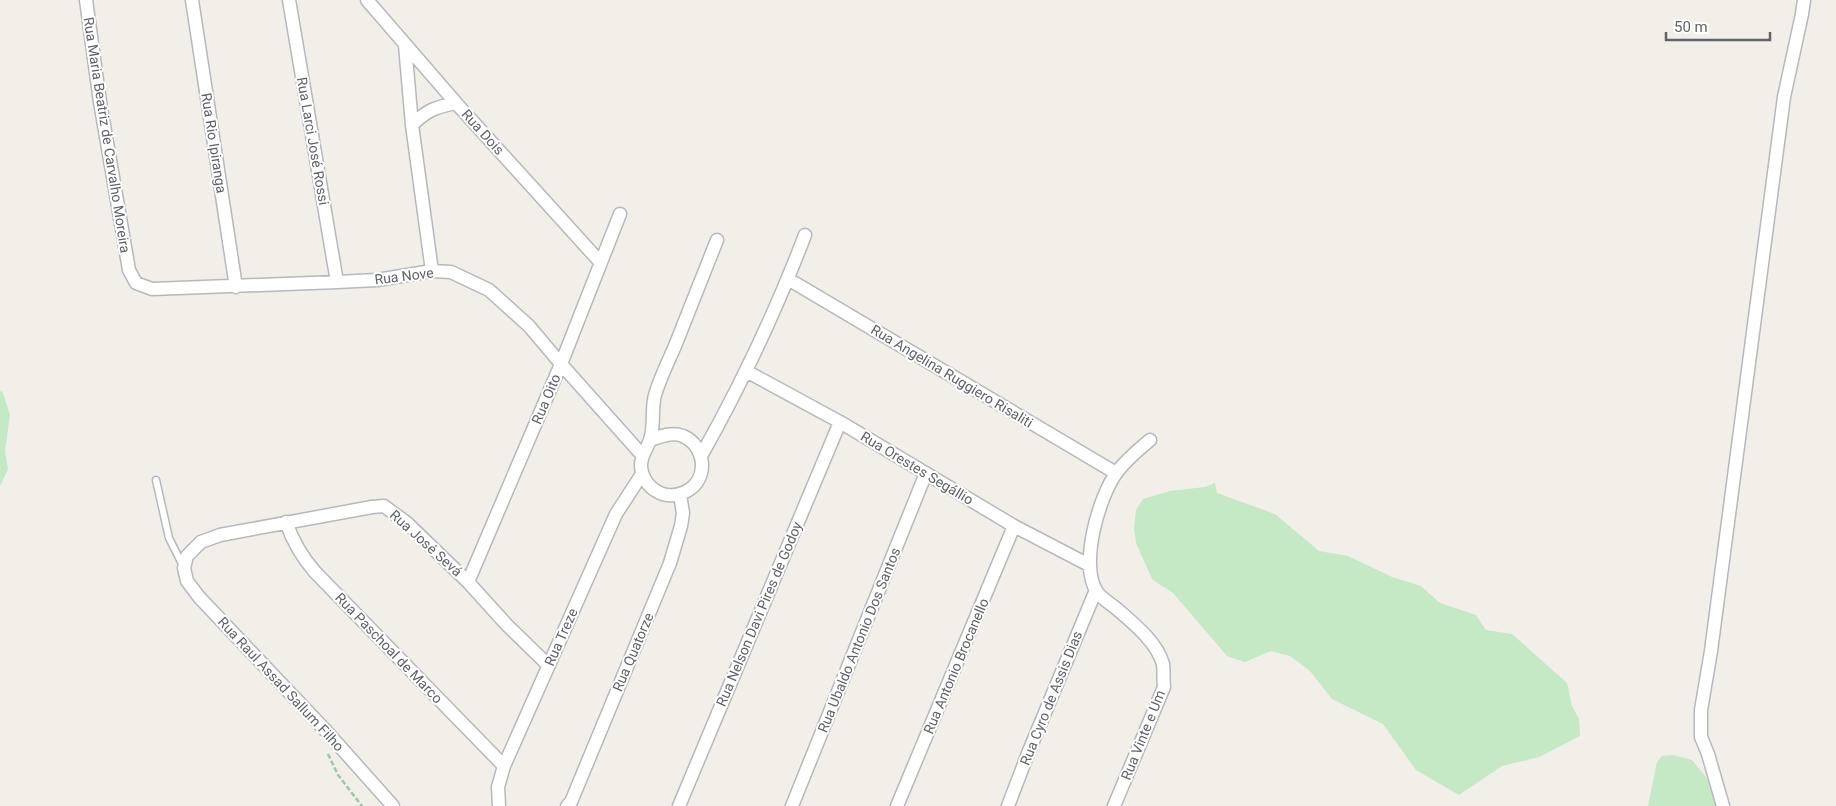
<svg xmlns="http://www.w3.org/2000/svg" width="1836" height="806" viewBox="0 0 1836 806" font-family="Roboto,sans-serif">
<rect width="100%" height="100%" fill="#f1efe8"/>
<path fill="#c5e8c5" d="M 2,390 L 10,415 L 5,451 L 8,469 L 0,486 L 0,392 Z
M 1215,483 L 1217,493 L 1275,514 L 1319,551 L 1348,556 L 1392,577 L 1421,586 L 1440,603 L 1476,615 L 1486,630 L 1512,634 L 1567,683 L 1572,706 L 1579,719 L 1580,736 L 1539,757 L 1502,766 L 1459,795 L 1416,770 L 1383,724 L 1332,699 L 1310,671 L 1290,656 L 1271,651 L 1245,662 L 1227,656 L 1173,593 L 1152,579 L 1136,543 L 1134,528 L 1136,510 L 1143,499 L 1170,491 L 1205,487 Z
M 1673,755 L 1692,760 L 1706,777 L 1718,806 L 1648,806 L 1657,762 L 1662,756 Z"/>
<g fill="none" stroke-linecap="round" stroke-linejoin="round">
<defs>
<path id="service" d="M 156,480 L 169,538 L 183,566"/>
<path id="minor" d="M 86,0 L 100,102 L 129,270 L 136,283 L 152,289 L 337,282 L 377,280 L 432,271 L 451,272 L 489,290 L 529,326 L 561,364 L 642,455
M 192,0 L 236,287
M 289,0 L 337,282
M 367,0 L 456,103 L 601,263
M 405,45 L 412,125 L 432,271
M 412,125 C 427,110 436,107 456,103
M 788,279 L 1116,473
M 746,371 L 840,422 L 1014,526 L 1089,565
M 650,440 C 661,436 672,432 683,436 C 706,446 709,479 687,491 C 677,496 667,497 658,492 C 648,487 641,476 641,465 C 641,455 647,449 650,440 C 655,426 651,409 655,395 C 660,378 668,362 675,346 C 689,310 703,275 717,240
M 701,456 C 741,385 776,311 805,235
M 286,522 C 293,542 301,556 315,572 L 504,766
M 468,582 L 561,364 L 620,214
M 393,806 L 327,732 L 199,597 L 187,581 L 184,568 L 187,556 L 201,542 L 220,535 L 372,507 L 384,506 L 407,523 L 468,582 L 506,624 L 548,665
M 499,806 L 498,787 L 504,766 L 616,514 L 642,474
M 567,806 L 571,802 L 670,563 L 681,526 L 683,513 L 680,495
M 679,806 L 840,422
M 792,806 L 926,473
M 897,806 L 1014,526
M 1008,806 L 1029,751 L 1096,590
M 1114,806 L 1164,687 C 1163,679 1164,671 1163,664 C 1157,642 1133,623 1117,609 C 1110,603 1102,599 1097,592 C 1079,565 1099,496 1117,472 C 1126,460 1138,450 1150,440
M 1723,806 L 1708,754 L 1701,737 L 1701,710 L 1711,651 L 1784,97 L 1802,14 L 1804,0"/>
</defs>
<use href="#service" stroke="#b5b8bc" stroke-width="9"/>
<use href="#minor" stroke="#b5b8bc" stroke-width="15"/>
<path stroke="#9cc7a9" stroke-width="2.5" stroke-dasharray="5 2.5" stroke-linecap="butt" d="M 328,754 L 338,775 L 362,806"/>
<use href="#service" stroke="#fff" stroke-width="6"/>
<use href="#minor" stroke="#fff" stroke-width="12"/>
</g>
<g text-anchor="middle" stroke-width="4" stroke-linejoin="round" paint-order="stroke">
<g font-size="14" fill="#5f6368" stroke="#fff">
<text transform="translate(483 132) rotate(48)" y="5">Rua Dois</text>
<text transform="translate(107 135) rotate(81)" y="5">Rua Maria Beatriz de Carvalho Moreira</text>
<text transform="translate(313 141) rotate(80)" y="5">Rua Larci José Rossi</text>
<text transform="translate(214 143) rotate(81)" y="5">Rua Rio Ipiranga</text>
<text transform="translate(404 276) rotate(-7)" y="5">Rua Nove</text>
<text transform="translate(952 376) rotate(31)" y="5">Rua Angelina Ruggiero Risaliti</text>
<text transform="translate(546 399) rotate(-67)" y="5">Rua Oito</text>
<text transform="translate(917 468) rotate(31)" y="5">Rua Orestes Segállio</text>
<text transform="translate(426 543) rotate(42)" y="5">Rua José Sevá</text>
<text transform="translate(759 614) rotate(-67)" y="5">Rua Nelson Davi Pires de Godoy</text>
<text transform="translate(561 637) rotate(-66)" y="5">Rua Treze</text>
<text transform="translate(859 640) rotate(-68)" y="5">Rua Ubaldo Antonio Dos Santos</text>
<text transform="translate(389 648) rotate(46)" y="5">Rua Paschoal de Marco</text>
<text transform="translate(633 652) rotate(-67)" y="5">Rua Quatorze</text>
<text transform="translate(956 666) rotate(-67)" y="5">Rua Antonio Brocanello</text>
<text transform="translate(281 684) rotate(47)" y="5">Rua Raul Assad Sallum Filho</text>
<text transform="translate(1051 698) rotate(-68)" y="5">Rua Cyro de Assis Dias</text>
<text transform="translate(1143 735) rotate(-68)" y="5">Rua Vinte e Um</text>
</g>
</g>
<path d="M1666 32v8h104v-8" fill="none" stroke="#5f6368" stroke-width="2.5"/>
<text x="1674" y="32" font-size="15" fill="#5f6368" stroke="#ffffff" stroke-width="4" paint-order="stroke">50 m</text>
</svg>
